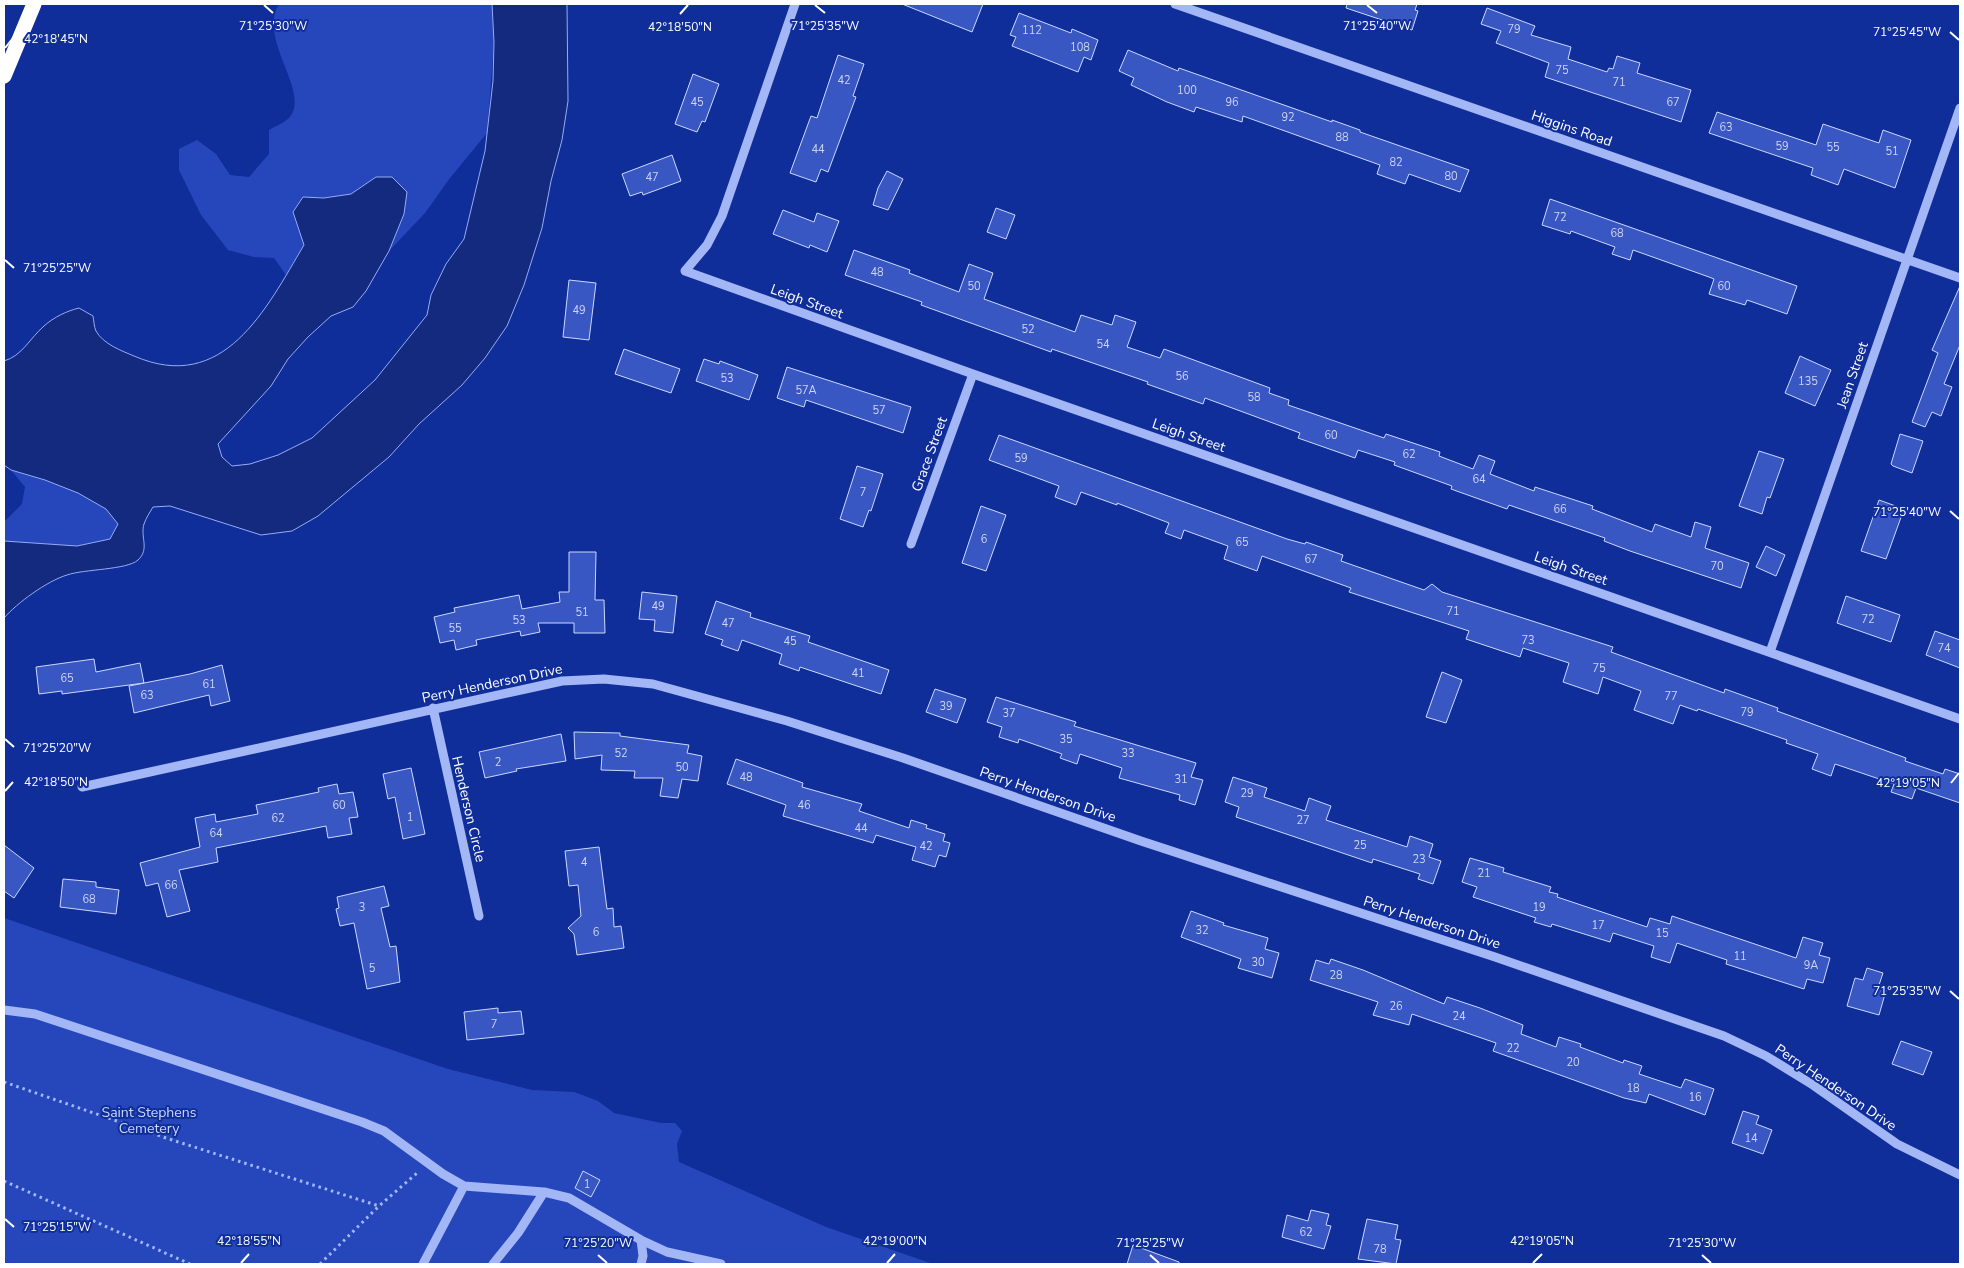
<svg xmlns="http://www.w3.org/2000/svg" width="1964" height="1268" viewBox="0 0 1964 1268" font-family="'Nunito Sans',sans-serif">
<rect width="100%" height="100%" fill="#102e9a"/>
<path fill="#2647bb" d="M 279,4 L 492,4 L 494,42 L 487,133 L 450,178 L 425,213 L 389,251 L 404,214 L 376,177 L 351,194 L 324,198 L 303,197 L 293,212 L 304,245 L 286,275 L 274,258 L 254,257 L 228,250 L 201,215 L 179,170 L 179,149 L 197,140 L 216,154 L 230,175 L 249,177 L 269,154 L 269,130 C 274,127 284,123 289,118 C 312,92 257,40 279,4 Z
M 11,470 C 42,479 80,488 106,508 C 111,512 115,519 118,524 L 110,539 L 77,546 L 4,541 L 4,522 L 22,504 L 25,487 Z
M 4,918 L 448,1069 L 532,1090 L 574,1092 L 598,1101 L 614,1113 L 661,1123 L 675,1123 L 682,1131 L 677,1144 L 679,1162 L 826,1227 L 933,1264 L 4,1264 Z"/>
<path fill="#132a7e" stroke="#95acf8" d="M 492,4 L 567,4 L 568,101 L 562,140 L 551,181 L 542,228 L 524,285 L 507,326 L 485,358 L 462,385 L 419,424 L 389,457 L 318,516 L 292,531 L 261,535 L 170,506 L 153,507 C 150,512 146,518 144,524 C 140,537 150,549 138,560 C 127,570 84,569 67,575 C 47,581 17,603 4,618 L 4,541 L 77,546 L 110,539 L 118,524 L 106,509 L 78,493 L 45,480 L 11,470 L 4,465 L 4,361 C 22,356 30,338 44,326 C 54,317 67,311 79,308 L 93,316 C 94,321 94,327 96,331 C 103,344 122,351 134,356 C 224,395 266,309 304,245 L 293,212 L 303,197 L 324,198 L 351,194 L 376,177 L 392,177 L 407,192 L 404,214 L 389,251 L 366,291 L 353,307 L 331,316 L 308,337 L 288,359 L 271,386 L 218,444 L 222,457 L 232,466 L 250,464 L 278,455 L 312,438 L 375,380 L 427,315 L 431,295 L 446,264 L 464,239 L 485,151 L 493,81 L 494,42 Z"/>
<path fill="#3957c2" stroke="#cbd7fe" d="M 902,4 L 983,4 L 972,32 Z
M 1347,4 L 1417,4 L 1415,10 L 1418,11 L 1412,30 L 1346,8 Z
M 1487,8 L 1535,26 L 1531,35 L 1571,47 L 1568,59 L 1607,72 L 1609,68 L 1613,69 L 1617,56 L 1640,63 L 1637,73 L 1691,90 L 1681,122 L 1545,77 L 1549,63 L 1496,43 L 1501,31 L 1481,24 Z
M 1019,13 L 1071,33 L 1072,29 L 1098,40 L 1091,60 L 1084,57 L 1078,72 L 1012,46 L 1016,37 L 1010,35 Z
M 1128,50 L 1178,71 L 1179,68 L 1332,122 L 1332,120 L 1360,130 L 1360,132 L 1469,170 L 1460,192 L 1409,174 L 1405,184 L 1377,174 L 1380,165 L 1243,116 L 1242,122 L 1196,107 L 1194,112 L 1167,102 L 1131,85 L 1134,78 L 1119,71 Z
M 838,55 L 864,64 L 853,96 L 856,97 L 828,172 L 821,169 L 816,182 L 790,173 L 811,116 L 817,118 Z
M 693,74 L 719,84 L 705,122 L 702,121 L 697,132 L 675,124 Z
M 1717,112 L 1816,145 L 1823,124 L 1879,143 L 1883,130 L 1911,140 L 1895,188 L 1844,169 L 1838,185 L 1811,175 L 1813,168 L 1709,133 Z
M 672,155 L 681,181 L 643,195 L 642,192 L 630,196 L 622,174 Z
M 887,171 L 903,179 L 888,210 L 873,205 L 878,188 Z
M 1550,199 L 1797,286 L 1787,314 L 1747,300 L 1745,305 L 1709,294 L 1714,279 L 1709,277 L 1633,250 L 1630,260 L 1612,254 L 1615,247 L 1571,231 L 1570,234 L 1542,225 Z
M 996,208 L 1015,215 L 1006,239 L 987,232 Z
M 783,210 L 814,222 L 817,213 L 839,221 L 827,252 L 810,245 L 809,248 L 773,234 Z
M 854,250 L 910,270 L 909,273 L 959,292 L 969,264 L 993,273 L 984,299 L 1075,332 L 1081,315 L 1112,325 L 1115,315 L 1136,322 L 1127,347 L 1160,358 L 1164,349 L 1270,388 L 1269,393 L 1289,400 L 1288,405 L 1384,438 L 1386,434 L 1440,452 L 1439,456 L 1473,469 L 1479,455 L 1495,461 L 1490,474 L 1534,491 L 1535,487 L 1593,506 L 1592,509 L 1652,532 L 1655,524 L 1691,537 L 1695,522 L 1711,527 L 1705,548 L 1749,563 L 1741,588 L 1630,551 L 1604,541 L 1605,538 L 1509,505 L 1507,509 L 1451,489 L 1452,486 L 1394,465 L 1395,462 L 1358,450 L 1355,458 L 1298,438 L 1300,433 L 1205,398 L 1203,404 L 1147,384 L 1148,382 L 1052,349 L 1051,352 L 921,305 L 922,302 L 845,275 Z
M 569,280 L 596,283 L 589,340 L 563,337 Z
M 1960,286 L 1960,345 L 1944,384 L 1952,387 L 1941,416 L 1932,412 L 1925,427 L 1912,422 L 1938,353 L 1932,350 Z
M 624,349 L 680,369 L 671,393 L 615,374 Z
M 1800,356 L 1831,370 L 1815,406 L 1785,393 Z
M 704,359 L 719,364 L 720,361 L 758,375 L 749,400 L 696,381 Z
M 787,367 L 911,407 L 903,433 L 806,400 L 804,407 L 777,398 Z
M 1900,434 L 1923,441 L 1912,473 L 1893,466 L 1891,464 Z
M 999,435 L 1287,539 L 1305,544 L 1306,542 L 1343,555 L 1341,561 L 1424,590 L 1432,584 L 1442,592 L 1613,647 L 1611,652 L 1724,693 L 1725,689 L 1778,708 L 1777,711 L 1906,758 L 1905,761 L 1943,774 L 1945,769 L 1960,774 L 1960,803 L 1916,788 L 1912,799 L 1891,792 L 1894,784 L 1835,764 L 1831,776 L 1812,769 L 1818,754 L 1786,743 L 1787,740 L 1698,709 L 1697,711 L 1680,705 L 1673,724 L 1634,710 L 1641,691 L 1603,677 L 1598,694 L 1563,682 L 1569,663 L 1523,648 L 1520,657 L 1466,639 L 1469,631 L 1349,592 L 1351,588 L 1262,556 L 1257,571 L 1224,559 L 1228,546 L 1184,530 L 1181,539 L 1165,533 L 1169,523 L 1117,503 L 1117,505 L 1081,492 L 1076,505 L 1055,497 L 1059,486 L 989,460 Z
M 1759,451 L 1784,459 L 1770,498 L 1767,497 L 1762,514 L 1739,506 Z
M 857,466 L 883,474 L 871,511 L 869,510 L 863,527 L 840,519 Z
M 1879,500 L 1904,509 L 1886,559 L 1861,551 Z
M 981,506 L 1006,515 L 986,571 L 962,563 Z
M 1766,546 L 1785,555 L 1776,576 L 1756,567 Z
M 569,552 L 596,552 L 595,600 L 604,600 L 605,633 L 574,633 L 574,623 L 538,623 L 540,632 L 521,636 L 520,631 L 476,640 L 477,645 L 456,650 L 454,640 L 440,643 L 434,617 L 455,612 L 454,608 L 519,595 L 522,609 L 560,602 L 559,592 L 569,592 Z
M 642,592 L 677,596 L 673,633 L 654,631 L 655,620 L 639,619 Z
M 1846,596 L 1900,615 L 1891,642 L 1837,623 Z
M 716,601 L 751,613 L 750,617 L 810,636 L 808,642 L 889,670 L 881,694 L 800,667 L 799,671 L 779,664 L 782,654 L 742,640 L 738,651 L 721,645 L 723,640 L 705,634 Z
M 1935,631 L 1960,640 L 1960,668 L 1926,655 Z
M 94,659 L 96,672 L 140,663 L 144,683 L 62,694 L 62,691 L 39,694 L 36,667 Z
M 222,665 L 230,701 L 211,706 L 209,695 L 134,713 L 129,686 L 190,674 Z
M 1442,672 L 1462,680 L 1446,723 L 1426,717 Z
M 935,689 L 966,699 L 957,723 L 926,712 Z
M 996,697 L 1076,722 L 1074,726 L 1196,763 L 1191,777 L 1203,780 L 1195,805 L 1179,800 L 1180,795 L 1119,778 L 1122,768 L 1080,754 L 1077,764 L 1060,758 L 1062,754 L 1019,739 L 1018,743 L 999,737 L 1002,727 L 987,722 Z
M 574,732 L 620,733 L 620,736 L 689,745 L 687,753 L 702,756 L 698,781 L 682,779 L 678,798 L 660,796 L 663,778 L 634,778 L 635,771 L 601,770 L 602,755 L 575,759 Z
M 561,734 L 566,761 L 516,769 L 517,771 L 485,778 L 479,752 Z
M 736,759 L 803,783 L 802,787 L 862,804 L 859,811 L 909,828 L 911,820 L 927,825 L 926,828 L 945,834 L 943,841 L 950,843 L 946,857 L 939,855 L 935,867 L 912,860 L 916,847 L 876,835 L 873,843 L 783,816 L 786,805 L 727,784 Z
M 411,768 L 425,834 L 403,839 L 395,797 L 388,799 L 383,774 Z
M 1233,777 L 1267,788 L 1264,797 L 1305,811 L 1309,798 L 1331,806 L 1326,820 L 1407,847 L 1410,836 L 1433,844 L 1429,857 L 1441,861 L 1433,884 L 1418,879 L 1420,874 L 1373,859 L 1372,863 L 1236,817 L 1239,807 L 1225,802 Z
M 337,784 L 339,794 L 353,792 L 358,817 L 349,818 L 352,834 L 328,838 L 326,826 L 216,848 L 218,862 L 179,870 L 190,911 L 167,917 L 158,883 L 146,886 L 140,863 L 200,847 L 195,818 L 215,814 L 216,822 L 258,814 L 256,805 L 319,792 L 318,788 Z
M 4,845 L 34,868 L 14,898 L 4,891 Z
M 599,847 L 607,909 L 613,908 L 614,927 L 621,926 L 624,948 L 577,955 L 574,934 L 568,928 L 581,916 L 578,885 L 569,886 L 565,851 Z
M 1470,858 L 1504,868 L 1503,872 L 1551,887 L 1549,892 L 1558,894 L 1557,897 L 1647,927 L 1650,918 L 1670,924 L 1672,916 L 1796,958 L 1803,937 L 1823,943 L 1819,955 L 1830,958 L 1823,983 L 1807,979 L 1804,989 L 1726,964 L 1727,960 L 1677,943 L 1670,963 L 1651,957 L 1654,946 L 1613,933 L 1610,942 L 1552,924 L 1551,927 L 1534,922 L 1536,918 L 1473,897 L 1477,887 L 1462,882 Z
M 63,879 L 96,882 L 96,887 L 119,890 L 116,914 L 60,907 Z
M 384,886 L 389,906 L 381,908 L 390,947 L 396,946 L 400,982 L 367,989 L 354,923 L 340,926 L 336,909 L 339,908 L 337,897 Z
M 1191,911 L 1224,923 L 1223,925 L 1268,938 L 1265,949 L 1279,953 L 1272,978 L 1238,968 L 1241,959 L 1181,937 Z
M 1331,959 L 1363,970 L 1444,1004 L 1447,997 L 1480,1008 L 1523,1025 L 1521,1034 L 1556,1047 L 1559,1037 L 1581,1044 L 1580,1047 L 1623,1063 L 1624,1060 L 1642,1066 L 1639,1074 L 1681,1088 L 1685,1079 L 1714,1089 L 1705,1115 L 1649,1094 L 1646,1103 L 1624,1098 L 1493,1051 L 1496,1043 L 1412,1014 L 1409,1025 L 1373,1015 L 1378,1002 L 1310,980 L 1316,960 L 1329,964 Z
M 1867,968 L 1883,973 L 1879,985 L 1887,987 L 1879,1015 L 1847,1006 L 1855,978 L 1863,980 Z
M 498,1008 L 498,1013 L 521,1011 L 524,1034 L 467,1040 L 464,1012 Z
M 1901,1041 L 1932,1052 L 1923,1075 L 1892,1064 Z
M 1743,1111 L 1759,1116 L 1756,1124 L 1772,1130 L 1763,1154 L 1732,1143 Z
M 583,1171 L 600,1180 L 591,1197 L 575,1188 Z
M 1311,1210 L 1329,1214 L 1326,1225 L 1331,1226 L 1324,1249 L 1282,1237 L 1287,1215 L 1308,1221 Z
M 1367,1219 L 1398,1225 L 1395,1239 L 1401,1240 L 1396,1264 L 1358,1259 Z
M 1133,1245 L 1179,1262 L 1179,1264 L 1127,1264 Z"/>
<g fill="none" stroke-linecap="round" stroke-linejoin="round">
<path stroke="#a3b6f5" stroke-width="3" stroke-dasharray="2.5 4" stroke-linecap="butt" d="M 4,1082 L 166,1138 L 379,1206
M 4,1181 L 190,1264
M 320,1264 L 379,1206 L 417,1173"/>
<path stroke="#a3b6f5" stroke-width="9" d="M 795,4 L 722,216 L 707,245 L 685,271 L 973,374 L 1960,719
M 1175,4 L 1960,278
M 911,544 L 973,374
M 1770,652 L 1960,108
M 433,708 L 479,916
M 82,787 L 562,681 L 604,679 L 653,684 L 787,721 L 903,758 L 1141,841 L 1495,957 L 1724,1036 L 1766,1056 L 1813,1085 L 1897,1144 L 1960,1175
M 4,1010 L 35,1014 L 362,1122 L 384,1131 L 443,1174 L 464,1186 L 544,1192 L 569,1198 L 641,1240 L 667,1252 L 721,1264
M 423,1264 L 464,1186
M 493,1264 L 518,1233 L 544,1192
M 641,1264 L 643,1256 L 641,1240"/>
<path stroke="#fff" stroke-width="15" d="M 4,76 L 34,4"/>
</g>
<path fill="none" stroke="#fff" stroke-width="2" d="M 264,5 L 273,13M 815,5 L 825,13M 1367,5 L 1377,13M 680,14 L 688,5M 1950,32 L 1959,40M 5,48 L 13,38M 5,260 L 14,268M 1950,511 L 1959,519M 5,739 L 14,747M 1951,783 L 1959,773M 5,791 L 13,782M 1950,991 L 1959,999M 5,1219 L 14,1227M 598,1255 L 607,1263M 1150,1255 L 1159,1263M 1702,1255 L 1711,1263M 241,1263 L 249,1254M 887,1263 L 895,1254M 1533,1263 L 1542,1254"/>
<g text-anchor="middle" stroke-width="4" stroke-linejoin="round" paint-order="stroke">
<g font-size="11" fill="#ced5f0">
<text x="1514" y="33">79</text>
<text x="1032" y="34">112</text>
<text x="1080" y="51">108</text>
<text x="1562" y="74">75</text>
<text x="844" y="84">42</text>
<text x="1619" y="86">71</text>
<text x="1187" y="94">100</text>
<text x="697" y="106">45</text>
<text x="1232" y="106">96</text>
<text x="1673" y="106">67</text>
<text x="1288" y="121">92</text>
<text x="1726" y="131">63</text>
<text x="1342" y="141">88</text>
<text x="1782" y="150">59</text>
<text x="1833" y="151">55</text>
<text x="818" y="153">44</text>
<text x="1892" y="155">51</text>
<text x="1396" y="166">82</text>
<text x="1451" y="180">80</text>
<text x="652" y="181">47</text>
<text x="1560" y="221">72</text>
<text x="1617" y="237">68</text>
<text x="877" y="276">48</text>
<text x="974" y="290">50</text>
<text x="1724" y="290">60</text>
<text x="579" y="314">49</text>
<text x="1028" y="333">52</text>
<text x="1103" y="348">54</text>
<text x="1182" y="380">56</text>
<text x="727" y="382">53</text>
<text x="1808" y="385">135</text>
<text x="806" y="394">57A</text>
<text x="1254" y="401">58</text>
<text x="879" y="414">57</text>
<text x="1331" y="439">60</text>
<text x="1409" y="458">62</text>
<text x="1021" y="462">59</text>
<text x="1479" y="483">64</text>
<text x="863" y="496">7</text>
<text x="1560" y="513">66</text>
<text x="984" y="543">6</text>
<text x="1242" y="546">65</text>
<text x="1311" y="563">67</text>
<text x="1717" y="570">70</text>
<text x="658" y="610">49</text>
<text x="1453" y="615">71</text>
<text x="582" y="616">51</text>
<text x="1868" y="623">72</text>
<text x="519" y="624">53</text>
<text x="728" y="627">47</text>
<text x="455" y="632">55</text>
<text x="1528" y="644">73</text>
<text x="790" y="645">45</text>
<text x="1944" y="652">74</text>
<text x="1599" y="672">75</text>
<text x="858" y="677">41</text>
<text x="67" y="682">65</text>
<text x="209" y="688">61</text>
<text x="147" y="699">63</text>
<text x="1671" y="700">77</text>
<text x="946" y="710">39</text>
<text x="1747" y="716">79</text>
<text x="1009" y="717">37</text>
<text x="1066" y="743">35</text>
<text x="621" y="757">52</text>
<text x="1128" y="757">33</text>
<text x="498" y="766">2</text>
<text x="682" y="771">50</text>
<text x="746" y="781">48</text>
<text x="1181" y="783">31</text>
<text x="1247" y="797">29</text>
<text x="339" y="809">60</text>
<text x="804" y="809">46</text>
<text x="410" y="821">1</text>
<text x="278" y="822">62</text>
<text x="1303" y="824">27</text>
<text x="861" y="832">44</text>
<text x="216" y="837">64</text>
<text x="1360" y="849">25</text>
<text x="926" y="850">42</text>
<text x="1419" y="863">23</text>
<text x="584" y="866">4</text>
<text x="1484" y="877">21</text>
<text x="171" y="889">66</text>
<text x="89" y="903">68</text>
<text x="362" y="911">3</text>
<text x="1539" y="911">19</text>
<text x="1598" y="929">17</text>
<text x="1202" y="934">32</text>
<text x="596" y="936">6</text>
<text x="1662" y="937">15</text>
<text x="1740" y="960">11</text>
<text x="1258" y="966">30</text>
<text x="1811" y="969">9A</text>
<text x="372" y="972">5</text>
<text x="1336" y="979">28</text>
<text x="1396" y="1010">26</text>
<text x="1459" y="1020">24</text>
<text x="494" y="1028">7</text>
<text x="1513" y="1052">22</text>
<text x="1573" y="1066">20</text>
<text x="1633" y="1092">18</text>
<text x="1695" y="1101">16</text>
<text x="1751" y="1142">14</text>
<text x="587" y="1188">1</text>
<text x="1306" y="1236">62</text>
<text x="1380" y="1253">78</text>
</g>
<g font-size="14" fill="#fff" stroke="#102e9a">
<text transform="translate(1572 128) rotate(19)" y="5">Higgins Road</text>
<text transform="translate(807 301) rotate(20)" y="5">Leigh Street</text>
<text transform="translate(1852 375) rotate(-71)" y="5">Jean Street</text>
<text transform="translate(1189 435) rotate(19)" y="5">Leigh Street</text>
<text transform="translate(929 454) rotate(-70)" y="5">Grace Street</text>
<text transform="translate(1571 568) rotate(19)" y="5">Leigh Street</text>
<text transform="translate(492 683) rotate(-12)" y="5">Perry Henderson Drive</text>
<text transform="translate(1048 794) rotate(19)" y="5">Perry Henderson Drive</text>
<text transform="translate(469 809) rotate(77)" y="5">Henderson Circle</text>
<text transform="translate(1432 922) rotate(18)" y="5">Perry Henderson Drive</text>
<text transform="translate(1836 1087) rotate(34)" y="5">Perry Henderson Drive</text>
</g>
<g font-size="14" fill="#cbd7fe" stroke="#102e9a">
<text x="149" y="1117">Saint Stephens<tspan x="149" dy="16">Cemetery</tspan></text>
</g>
</g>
<g font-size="12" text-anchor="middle" fill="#fff" stroke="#102e9a" stroke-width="4" stroke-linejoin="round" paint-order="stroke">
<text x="1377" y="30">71°25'40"W</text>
<text x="273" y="30">71°25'30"W</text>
<text x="825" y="30">71°25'35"W</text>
<text x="680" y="31">42°18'50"N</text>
<text x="1907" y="36">71°25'45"W</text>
<text x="56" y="43">42°18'45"N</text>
<text x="57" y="272">71°25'25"W</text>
<text x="1907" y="516">71°25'40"W</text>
<text x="57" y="752">71°25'20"W</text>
<text x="56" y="786">42°18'50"N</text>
<text x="1908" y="787">42°19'05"N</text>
<text x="1907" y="995">71°25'35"W</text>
<text x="57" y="1231">71°25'15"W</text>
<text x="249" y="1245">42°18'55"N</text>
<text x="895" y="1245">42°19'00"N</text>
<text x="1542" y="1245">42°19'05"N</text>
<text x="598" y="1247">71°25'20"W</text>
<text x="1150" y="1247">71°25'25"W</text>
<text x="1702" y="1247">71°25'30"W</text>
</g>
<rect width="1964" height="1268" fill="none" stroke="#ffffff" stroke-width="10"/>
</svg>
